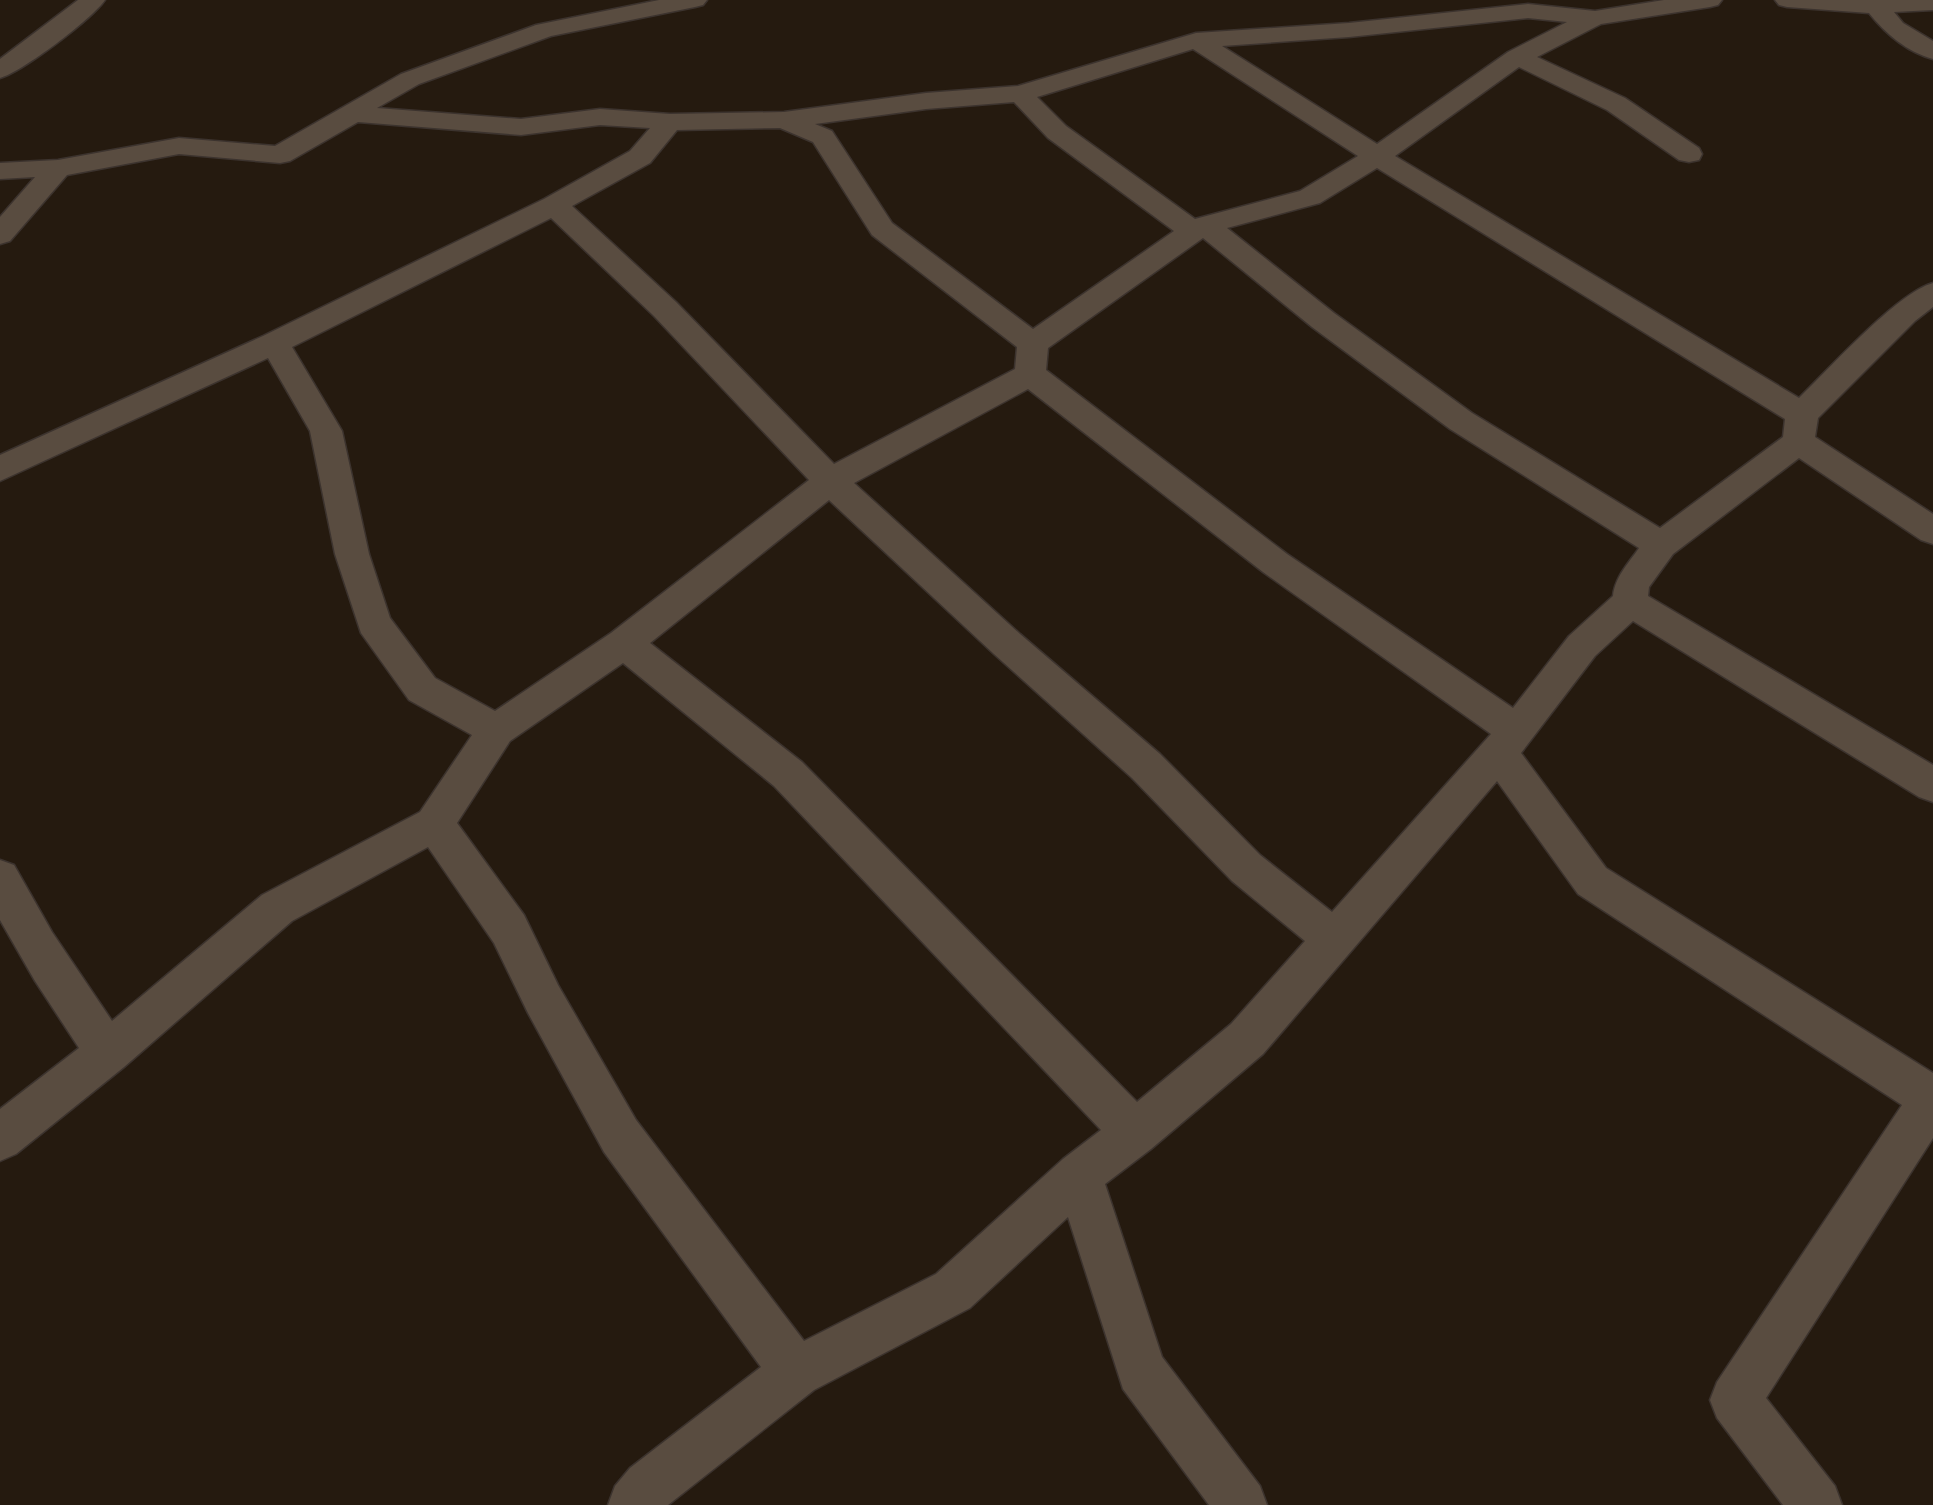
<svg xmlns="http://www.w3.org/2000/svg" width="1933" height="1505" viewBox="0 0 1933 1505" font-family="Bitter,serif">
<rect width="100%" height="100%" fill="#251a0f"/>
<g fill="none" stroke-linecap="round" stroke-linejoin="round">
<defs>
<path id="street" d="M 78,0 L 105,0 C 92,19 22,72 0,78 L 0,59 Z
M 659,0 L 707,0 L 703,5 L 695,7 L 551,36 L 419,84 L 377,108 L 521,119 L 600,109 L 670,114 L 784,112 L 926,93 L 1018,86 L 1196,33 L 1349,23 L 1528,4 L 1595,11 L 1664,0 L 1722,0 L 1718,5 L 1710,7 L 1601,24 L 1537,57 L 1625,98 L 1699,148 L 1702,154 L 1699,160 L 1689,162 L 1679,160 L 1607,110 L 1519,67 L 1395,156 L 1799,398 C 1829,369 1897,293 1933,283 L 1933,307 L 1915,321 L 1818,418 L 1815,437 L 1933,514 L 1933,544 L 1921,540 L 1799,458 L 1673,554 L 1649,587 L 1648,596 L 1933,765 L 1933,802 L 1919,797 L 1633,621 L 1595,656 L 1521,753 L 1606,868 L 1933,1073 L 1933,1138 L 1766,1398 L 1835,1486 L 1842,1505 L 1783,1505 L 1717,1418 L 1710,1400 L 1717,1382 L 1902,1105 L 1578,894 L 1497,781 L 1263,1054 L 1151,1149 L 1105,1184 L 1162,1357 L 1260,1486 L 1267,1505 L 1209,1505 L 1123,1389 L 1068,1217 L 970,1308 L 814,1390 L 668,1505 L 608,1505 L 615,1486 L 630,1468 L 761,1367 L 604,1152 L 528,1013 L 494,943 L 428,847 L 292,921 L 124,1067 L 16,1154 L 0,1161 L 0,1109 L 79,1048 L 35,981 L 0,920 L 0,860 L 14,865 L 52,932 L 112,1021 L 262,895 L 420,812 L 472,735 L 409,700 L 361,633 L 335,554 L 310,431 L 268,358 L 0,481 L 0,455 L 263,336 L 544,199 L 630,151 L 650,128 L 600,125 L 521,135 L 358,122 L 290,161 L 280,163 L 179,154 L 67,175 L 10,241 L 0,244 L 0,217 L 35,177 L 0,179 L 0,163 L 58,160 L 179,138 L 275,146 L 401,74 L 536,25 ZM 1528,18 L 1567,22 L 1508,52 L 1377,144 L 1222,46 L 1349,37 ZM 1193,49 L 1358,156 L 1300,191 L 1195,219 L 1066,126 L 1037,97 ZM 1014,102 L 1048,138 L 1174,231 L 1033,329 L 892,223 L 832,131 L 815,124 L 926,109 ZM 780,128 L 813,142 L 872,235 L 1017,347 L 1015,369 L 834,464 L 676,302 L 572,206 L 650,163 L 677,130 ZM 1377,168 L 1785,419 L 1783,437 L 1660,528 L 1472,413 L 1334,313 L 1227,228 L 1320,203 ZM 551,218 L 654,316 L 809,480 L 611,633 L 495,711 L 435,678 L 390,618 L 369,554 L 342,431 L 292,347 ZM 1203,238 L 1312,327 L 1450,429 L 1639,548 C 1628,564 1615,577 1613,596 L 1569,636 L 1513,708 L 1287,554 L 1046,370 L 1048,348 ZM 1028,389 L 1263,572 L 1491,734 L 1332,912 L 1260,855 L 1160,754 L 1020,634 L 854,483 ZM 829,500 L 994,654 L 1132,778 L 1232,881 L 1305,941 L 1231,1024 L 1137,1102 L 802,762 L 650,643 ZM 623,663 L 774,786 L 1101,1130 L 1063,1159 L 936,1274 L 804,1341 L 636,1120 L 558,985 L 524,915 L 457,823 L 510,741 Z
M 1775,0 L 1933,0 L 1933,10 L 1894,12 L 1903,23 L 1933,41 L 1933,59 C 1907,52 1885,33 1869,13 L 1787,7 L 1779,5 Z"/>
</defs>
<use href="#street" stroke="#3c332e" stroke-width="3"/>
<use href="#street" fill="#594c40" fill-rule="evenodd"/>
</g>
</svg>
